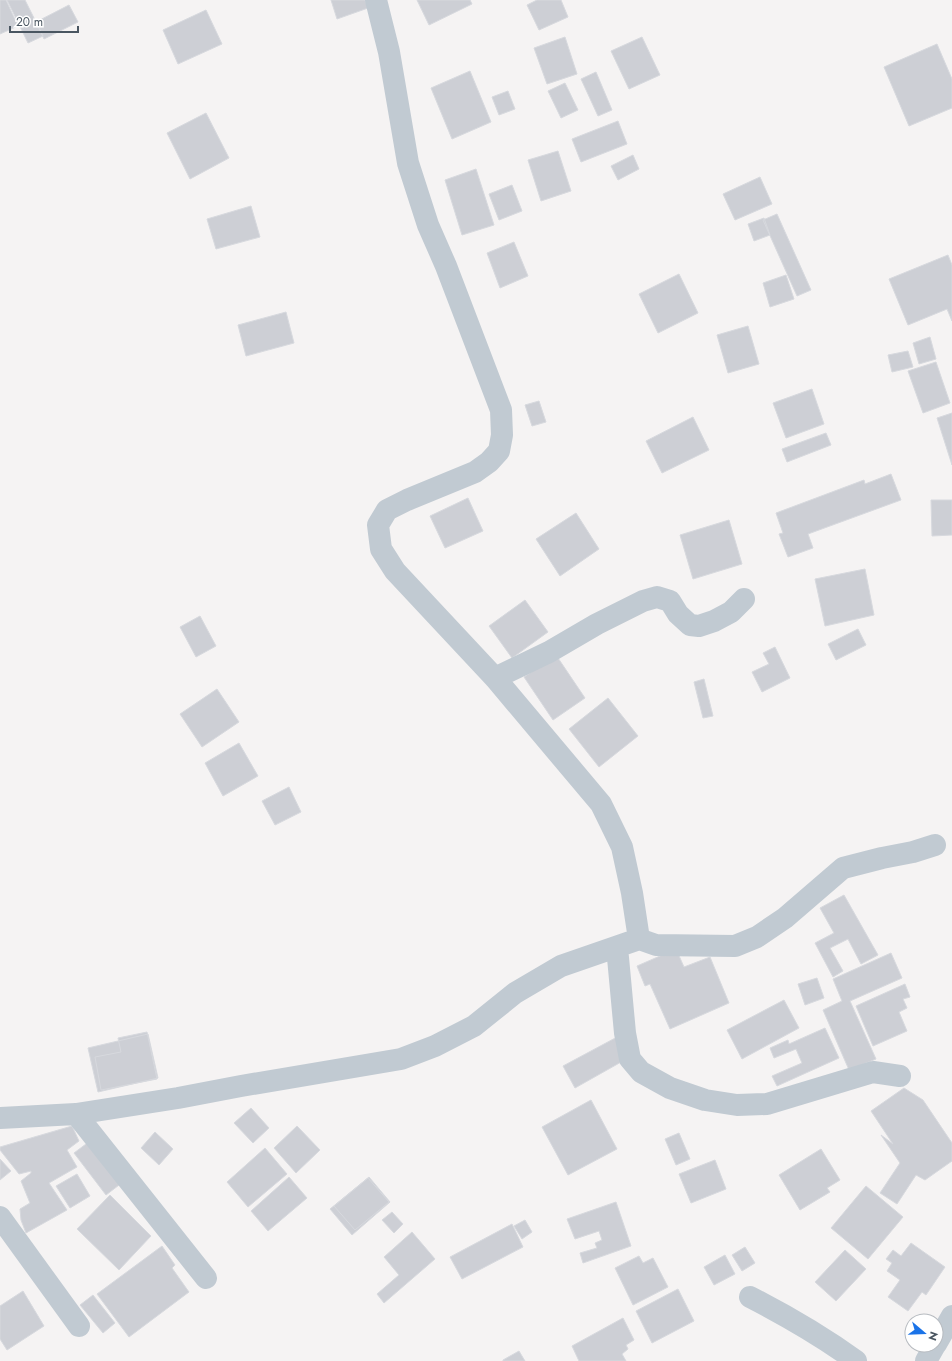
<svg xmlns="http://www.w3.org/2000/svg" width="952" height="1361" viewBox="0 0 952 1361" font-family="Jost,sans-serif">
<rect width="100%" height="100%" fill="#f5f3f3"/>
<path fill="#cdcfd5" stroke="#d7d9de" d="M 0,0 L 6,0 L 18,26 L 0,34 Z
M 7,0 L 25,0 L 43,36 L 28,43 Z
M 331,0 L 365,0 L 368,8 L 337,19 Z
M 417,0 L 470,0 L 472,4 L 429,25 Z
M 537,0 L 561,0 L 568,17 L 539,30 L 527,5 Z
M 69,5 L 78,22 L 44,39 L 36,22 Z
M 206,10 L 222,44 L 178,64 L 163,30 Z
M 565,37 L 577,74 L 547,84 L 534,48 Z
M 642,37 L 660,75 L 629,89 L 611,51 Z
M 937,44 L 952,79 L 952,108 L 909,126 L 884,67 Z
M 470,71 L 491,122 L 452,139 L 431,88 Z
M 596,72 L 612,110 L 598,116 L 581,79 Z
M 565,83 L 578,110 L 561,118 L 548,91 Z
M 508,91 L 515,109 L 499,115 L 492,97 Z
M 206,113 L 229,158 L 190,179 L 167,133 Z
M 618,121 L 627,144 L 581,162 L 572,139 Z
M 558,151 L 571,191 L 541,201 L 528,160 Z
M 633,155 L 639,169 L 618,180 L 611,166 Z
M 476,169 L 494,225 L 462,235 L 445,180 Z
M 760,177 L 772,204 L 735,220 L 723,194 Z
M 512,185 L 522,211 L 499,220 L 489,194 Z
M 251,206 L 260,237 L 216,249 L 207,219 Z
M 777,214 L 811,290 L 797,296 L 763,220 Z
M 764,218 L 770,235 L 754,241 L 748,224 Z
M 514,242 L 528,276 L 500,288 L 487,253 Z
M 948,255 L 952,265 L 952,321 L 947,309 L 908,325 L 889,279 Z
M 679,274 L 698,313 L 658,333 L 639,294 Z
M 786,275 L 794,299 L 770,307 L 763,283 Z
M 286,312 L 294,343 L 246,356 L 238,325 Z
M 748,326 L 759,364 L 728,373 L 717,335 Z
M 930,337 L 936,359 L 919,364 L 913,343 Z
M 908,351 L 913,367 L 892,372 L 888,355 Z
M 936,362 L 950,403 L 923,413 L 908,371 Z
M 812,389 L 824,424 L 786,438 L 773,403 Z
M 539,401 L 546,422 L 532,426 L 525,405 Z
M 952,413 L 952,465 L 937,418 Z
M 693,417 L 709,450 L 662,473 L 646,441 Z
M 826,433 L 831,445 L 787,462 L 782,449 Z
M 891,474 L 901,500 L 808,534 L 813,548 L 788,557 L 779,534 L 783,533 L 776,513 L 864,480 L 865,484 Z
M 468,498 L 483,531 L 445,548 L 430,516 Z
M 931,500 L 952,500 L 952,535 L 932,536 Z
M 576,513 L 599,549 L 560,576 L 536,539 Z
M 729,520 L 742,564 L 693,579 L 680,535 Z
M 865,569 L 874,615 L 825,626 L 815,579 Z
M 525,600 L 548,632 L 512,658 L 489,626 Z
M 200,616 L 216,646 L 196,657 L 180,627 Z
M 858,629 L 866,645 L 836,660 L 828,644 Z
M 775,647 L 790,678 L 762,692 L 752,672 L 769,664 L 763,653 Z
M 556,655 L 585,698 L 553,720 L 524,677 Z
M 704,679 L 713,716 L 703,718 L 694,682 Z
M 217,689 L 239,722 L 202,747 L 180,714 Z
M 608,698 L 638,736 L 599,767 L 569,729 Z
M 239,743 L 258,776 L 223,796 L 205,763 Z
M 289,787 L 301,812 L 275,825 L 262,801 Z
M 844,895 L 878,955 L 861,964 L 848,939 L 830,948 L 843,971 L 833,977 L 815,943 L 834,933 L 820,908 Z
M 676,949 L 684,967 L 710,957 L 729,1003 L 670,1029 L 650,984 L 645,986 L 637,966 Z
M 891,953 L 902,978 L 850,1001 L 876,1059 L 849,1070 L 823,1010 L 842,1001 L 833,979 Z
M 817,978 L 824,998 L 805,1005 L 798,984 Z
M 905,984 L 910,997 L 903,999 L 907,1008 L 899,1012 L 907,1031 L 873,1046 L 856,1006 Z
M 784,1000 L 799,1028 L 742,1059 L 727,1030 Z
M 825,1028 L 839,1058 L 777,1086 L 772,1076 L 802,1063 L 796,1049 L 774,1058 L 770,1048 L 788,1040 L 789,1044 Z
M 147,1032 L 157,1079 L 101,1090 L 95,1057 L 121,1052 L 118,1038 Z
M 148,1034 L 158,1078 L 98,1092 L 88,1048 Z
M 619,1036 L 630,1057 L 575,1088 L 563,1066 Z
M 904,1088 L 923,1100 L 952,1143 L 952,1161 L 925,1180 L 916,1175 L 897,1204 L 880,1193 L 900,1163 L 881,1135 L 893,1144 L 871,1111 Z
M 591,1100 L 617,1149 L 568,1175 L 542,1127 Z
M 251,1108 L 269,1128 L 253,1143 L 234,1123 Z
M 72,1126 L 79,1141 L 67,1150 L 77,1167 L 49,1183 L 67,1210 L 26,1233 L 21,1220 L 20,1209 L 30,1203 L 21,1181 L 31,1173 L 31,1171 L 19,1174 L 0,1150 L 0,1147 Z
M 297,1126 L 320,1150 L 296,1173 L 274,1148 Z
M 155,1132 L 173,1149 L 159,1165 L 141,1148 Z
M 679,1133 L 690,1159 L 676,1165 L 665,1139 Z
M 90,1141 L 123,1182 L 106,1195 L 74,1153 Z
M 265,1148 L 287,1174 L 248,1207 L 227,1182 Z
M 821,1149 L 840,1180 L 827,1188 L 830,1192 L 800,1210 L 779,1175 Z
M 0,1159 L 11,1171 L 0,1180 Z
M 715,1160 L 726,1189 L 691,1203 L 679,1174 Z
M 77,1174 L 90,1196 L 70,1208 L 56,1186 Z
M 289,1177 L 307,1198 L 268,1231 L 251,1211 Z
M 369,1177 L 390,1202 L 352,1235 L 330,1209 Z
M 368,1178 L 389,1202 L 355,1230 L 334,1206 Z
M 866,1186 L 903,1217 L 868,1259 L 831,1228 Z
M 110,1195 L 151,1236 L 119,1270 L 77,1229 Z
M 616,1202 L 631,1246 L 583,1263 L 580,1253 L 597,1248 L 595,1243 L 602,1240 L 599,1231 L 575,1239 L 567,1219 Z
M 392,1212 L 403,1224 L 394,1233 L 382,1220 Z
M 525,1220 L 532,1232 L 522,1239 L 514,1226 Z
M 512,1224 L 523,1247 L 462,1279 L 450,1257 Z
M 412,1232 L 435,1259 L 384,1303 L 377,1294 L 399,1275 L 384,1257 Z
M 911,1243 L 945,1267 L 926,1295 L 922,1292 L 908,1311 L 888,1297 L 900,1280 L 887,1271 L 892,1263 L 886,1259 L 893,1250 L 901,1256 Z
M 162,1246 L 175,1265 L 172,1268 L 189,1292 L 129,1337 L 97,1294 Z
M 745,1247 L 755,1263 L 742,1271 L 732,1255 Z
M 845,1250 L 866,1269 L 836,1301 L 815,1282 Z
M 725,1255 L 735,1274 L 714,1285 L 704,1267 Z
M 639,1256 L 643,1263 L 653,1258 L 668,1287 L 633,1305 L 615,1268 Z
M 678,1289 L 694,1321 L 652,1343 L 636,1311 Z
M 23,1291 L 44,1326 L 7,1350 L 0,1339 L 0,1306 Z
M 93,1295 L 115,1323 L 103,1333 L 80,1305 Z
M 623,1318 L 634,1340 L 626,1345 L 628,1349 L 622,1354 L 626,1361 L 579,1361 L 572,1346 Z
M 519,1351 L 525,1361 L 503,1361 L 503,1360 Z"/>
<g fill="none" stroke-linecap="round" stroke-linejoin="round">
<path stroke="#c1cad2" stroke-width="22" d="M 495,678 L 549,652 L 597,624 L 643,601 L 657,597 L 670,601 L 678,614 L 690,625 L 699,626 L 714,621 L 731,612 L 744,599
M 639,939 L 656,945 L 735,946 L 757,937 L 785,918 L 843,868 L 882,858 L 913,852 L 935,845
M 617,947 L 625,1033 L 630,1059 L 641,1072 L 670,1088 L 705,1100 L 737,1105 L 767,1104 L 873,1072 L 900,1076
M 76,1114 L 206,1278
M 0,1118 L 76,1114 L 178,1098 L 241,1086 L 401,1059 L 435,1046 L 474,1026 L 515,993 L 561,966 L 639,939 L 632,893 L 622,847 L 601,804 L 495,678 L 395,571 L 381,549 L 378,525 L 387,510 L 407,500 L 475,472 L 489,462 L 499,451 L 502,435 L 501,410 L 446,266 L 428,225 L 408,163 L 389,52 L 376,0
M 0,1217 L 79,1326
M 750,1297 C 787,1316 823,1337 856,1361"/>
<path stroke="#c1cad2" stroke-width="22" d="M 936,1344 L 952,1316
M 926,1361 L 935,1345"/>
</g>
<g transform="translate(924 1333) rotate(109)"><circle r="19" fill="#ffffff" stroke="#b7bbc0"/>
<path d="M0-3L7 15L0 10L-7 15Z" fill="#1a73e8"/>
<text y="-6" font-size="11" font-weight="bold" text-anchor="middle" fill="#4a5661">N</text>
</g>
<path d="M10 26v6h68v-6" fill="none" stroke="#4a5661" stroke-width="2"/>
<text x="16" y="26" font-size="12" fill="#4a5661" stroke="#ffffff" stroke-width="3" paint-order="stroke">20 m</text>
</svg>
